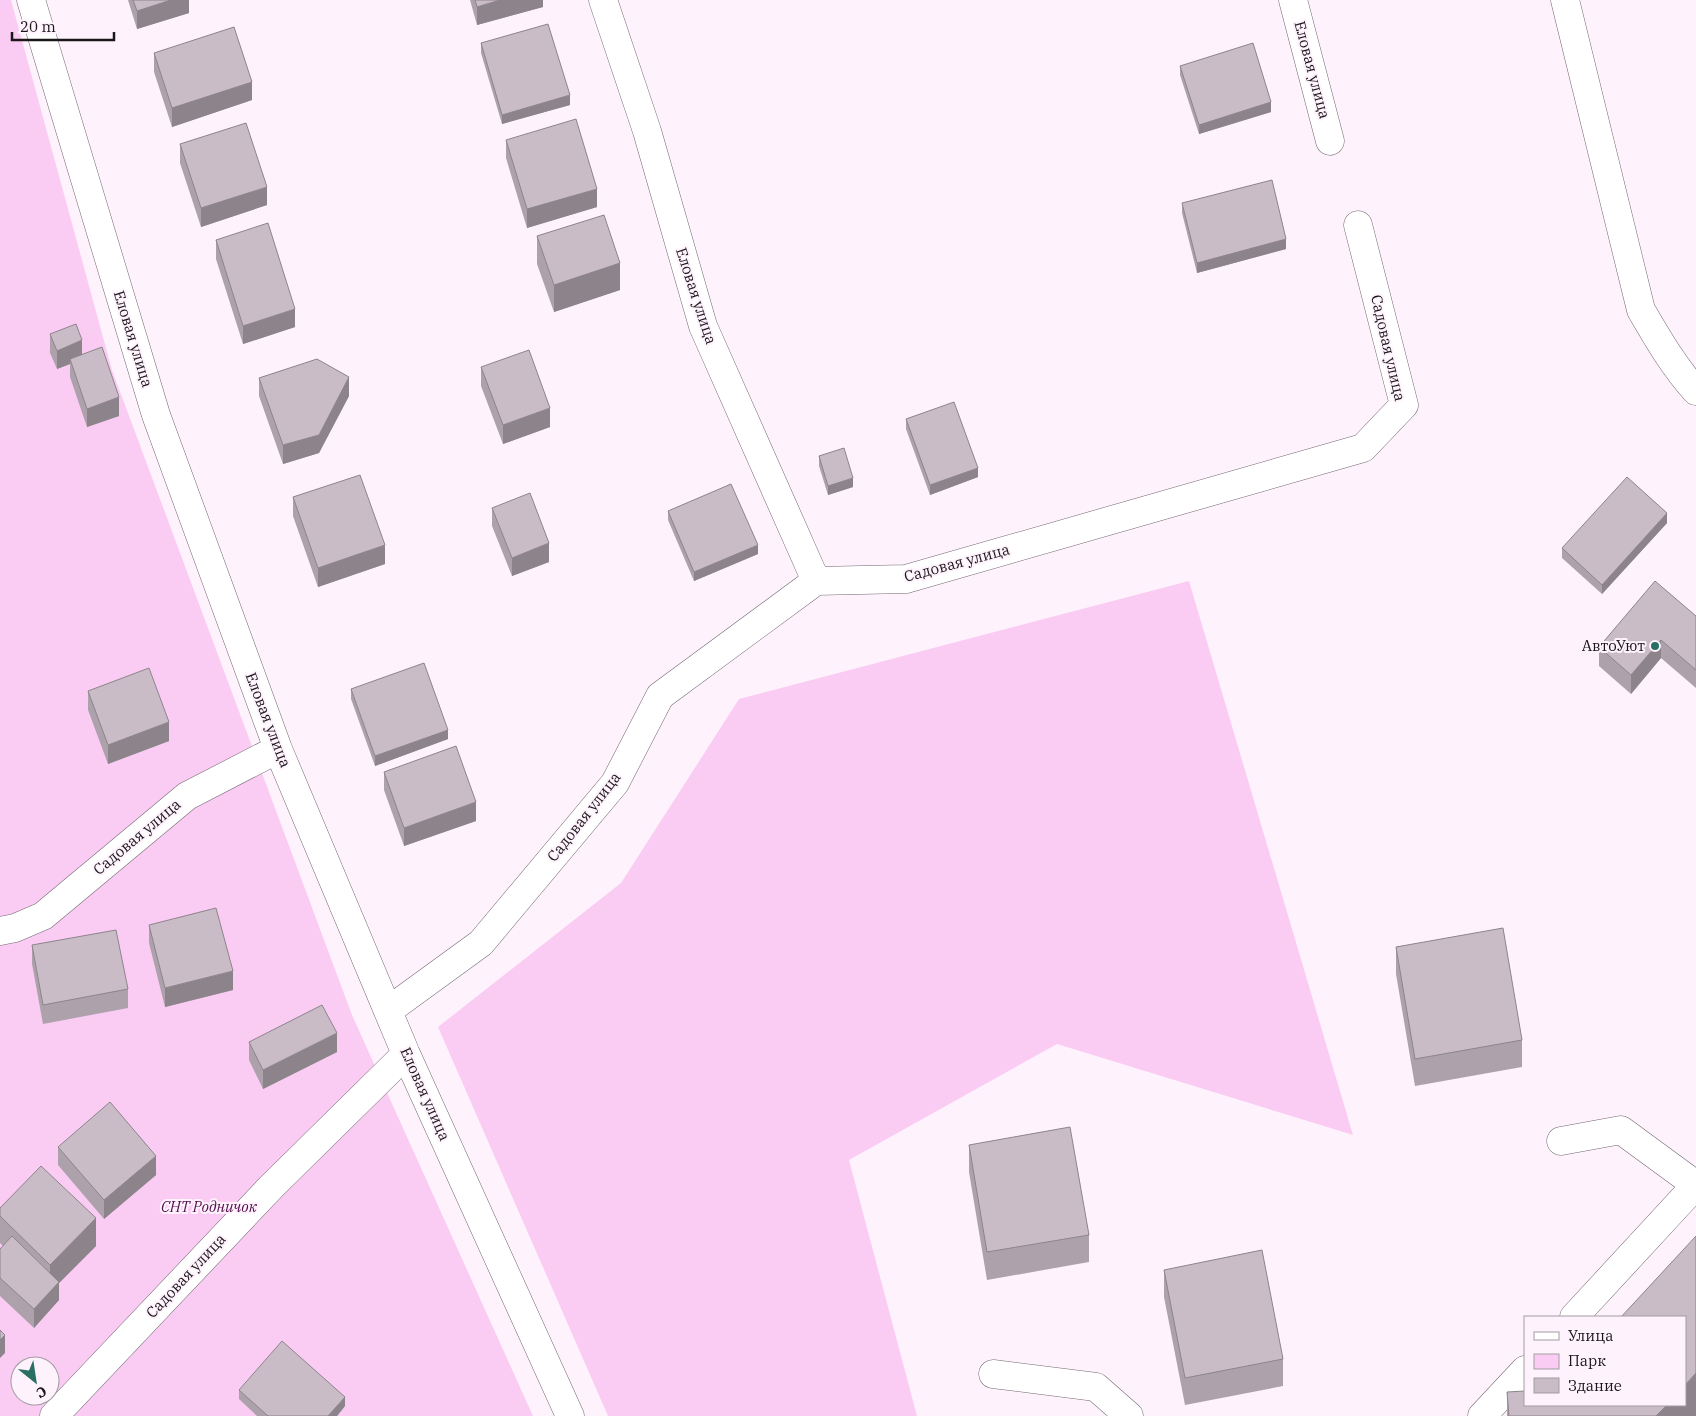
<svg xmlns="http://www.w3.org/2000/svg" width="1696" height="1416" viewBox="0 0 1696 1416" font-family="'IBM Plex Serif',serif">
<rect width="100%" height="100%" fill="#fef3fc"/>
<path fill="#fbccf3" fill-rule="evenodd" d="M 0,0 L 11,0 L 112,370 L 352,1015 L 533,1416 L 0,1416 ZM 20,1366 L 50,1366 L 50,1396 L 20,1396 Z
M 1189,581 L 1353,1135 L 1057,1044 L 849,1160 L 917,1416 L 608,1416 L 438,1027 L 621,883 L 739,699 Z"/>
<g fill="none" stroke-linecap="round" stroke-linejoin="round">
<defs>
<path id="minor" d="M 31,0 L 156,415 L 278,749 L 406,1054 L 570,1416
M 603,0 L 647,131 L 703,326 L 816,581
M 1293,0 L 1330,141
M 1565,0 L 1641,310 C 1658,339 1674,367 1696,391
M 0,931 L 15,928 L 43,916 L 187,796 L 278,749
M 389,1010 L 481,943 L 615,783 L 660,696 L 816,581 L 906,579 L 1363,448 L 1404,405 L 1358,225
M 1561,1141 L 1621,1130 L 1696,1185 L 1574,1317
M 993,1374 L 1096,1387 L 1129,1416
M 54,1416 L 271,1187 L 406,1054
M 1482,1416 L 1525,1370"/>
</defs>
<use href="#minor" stroke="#746872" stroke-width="29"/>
<use href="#minor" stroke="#fff" stroke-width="28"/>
</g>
<path fill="#ada2ab" d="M 128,0 L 189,0 L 189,13 L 137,29 Z
M 470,0 L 543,0 L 543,7 L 477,25 Z
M 481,43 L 570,105 L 502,124 L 481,53 Z
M 154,53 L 252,100 L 172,127 L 154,72 Z
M 1180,66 L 1271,112 L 1199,134 L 1180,75 Z
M 506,140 L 597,207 L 527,228 L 506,158 Z
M 180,144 L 267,205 L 201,227 L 180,163 Z
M 1182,203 L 1286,249 L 1197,273 L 1182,213 Z
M 537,236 L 620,290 L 554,312 L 537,264 Z
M 216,240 L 295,327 L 243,344 L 216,259 Z
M 50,334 L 82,354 L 119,416 L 87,427 L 70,377 L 70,364 L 57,369 L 50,353 Z
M 481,367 L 550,427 L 503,444 L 481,386 Z
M 259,378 L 349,396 L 319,453 L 283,464 L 259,396 Z
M 906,419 L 978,477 L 930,495 L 906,429 Z
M 819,456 L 853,487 L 828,495 L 819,466 Z
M 293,497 L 385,564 L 318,587 L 293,516 Z
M 492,508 L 549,562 L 512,576 L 492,526 Z
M 668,511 L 758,554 L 694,581 L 668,520 Z
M 1667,523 L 1602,594 L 1562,558 L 1562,548 Z
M 1696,616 L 1696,688 L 1661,658 L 1631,694 L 1599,666 L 1599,647 Z
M 351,689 L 448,739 L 375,766 L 351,699 Z
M 88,691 L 169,741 L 108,764 L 88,710 Z
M 384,772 L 476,821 L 404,846 L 384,790 Z
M 149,925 L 233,990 L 165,1007 L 149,943 Z
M 32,945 L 128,989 L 128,1008 L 43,1024 L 32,964 Z
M 1396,947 L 1522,1040 L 1522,1067 L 1415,1086 L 1396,974 Z
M 249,1042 L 337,1052 L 263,1089 L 249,1060 Z
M 969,1145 L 1089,1235 L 1089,1262 L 987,1280 L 969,1172 Z
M 58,1147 L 156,1175 L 104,1219 L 58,1165 Z
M 0,1208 L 96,1246 L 59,1283 L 59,1300 L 34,1328 L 0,1296 L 0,1250 L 3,1246 L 0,1243 Z
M 1164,1270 L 1283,1359 L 1283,1386 L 1185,1405 L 1164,1297 Z
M 239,1390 L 345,1406 L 337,1416 L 257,1416 L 239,1399 Z
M 1507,1392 L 1685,1405 L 1696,1416 L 1507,1416 Z"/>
<path fill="#8d848b" d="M 171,0 L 189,0 L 189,13 L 137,29 L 137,11 Z
M 500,0 L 543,0 L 543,7 L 477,25 L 477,7 Z
M 252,82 L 252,100 L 172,127 L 172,108 Z
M 570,95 L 570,105 L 502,124 L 502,115 Z
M 1271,102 L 1271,112 L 1199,134 L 1199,125 Z
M 267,187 L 267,205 L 201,227 L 201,208 Z
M 597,189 L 597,207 L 527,228 L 527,209 Z
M 1286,239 L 1286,249 L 1197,273 L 1197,263 Z
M 620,263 L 620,290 L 554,312 L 554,285 Z
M 295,309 L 295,327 L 243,344 L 243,326 Z
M 82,340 L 82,359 L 70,359 L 70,364 L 57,369 L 57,351 Z
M 349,377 L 349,396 L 319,453 L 283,464 L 283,445 Z
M 119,397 L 119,416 L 87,427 L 87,409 Z
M 550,408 L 550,427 L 503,444 L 503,425 Z
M 978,468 L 978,477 L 930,495 L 930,485 Z
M 853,478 L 853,487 L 828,495 L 828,486 Z
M 1667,513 L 1667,523 L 1602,594 L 1602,585 Z
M 549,543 L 549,562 L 512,576 L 512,558 Z
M 385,545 L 385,564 L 318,587 L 318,568 Z
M 758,545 L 758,554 L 694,581 L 694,572 Z
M 1661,640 L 1661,658 L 1631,694 L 1631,675 Z
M 169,722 L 169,741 L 108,764 L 108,745 Z
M 448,730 L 448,739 L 375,766 L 375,756 Z
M 476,802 L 476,821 L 404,846 L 404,828 Z
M 233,971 L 233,990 L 165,1007 L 165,988 Z
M 337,1033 L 337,1052 L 263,1089 L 263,1070 Z
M 156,1156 L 156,1175 L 104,1219 L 104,1200 Z
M 96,1218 L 96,1246 L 59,1283 L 59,1300 L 34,1328 L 34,1309 L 50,1291 L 50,1265 Z
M 5,1335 L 5,1353 L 0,1358 L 0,1340 Z
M 1696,1373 L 1696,1416 L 1656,1416 L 1667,1405 L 1685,1405 L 1685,1385 Z
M 345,1397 L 345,1406 L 337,1416 L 328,1416 Z"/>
<path fill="#c9bcc7" stroke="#8d848b" d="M 133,0 L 171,0 L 137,11 Z
M 475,0 L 500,0 L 477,7 Z
M 548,24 L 570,95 L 502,115 L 481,43 Z
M 234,27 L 252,82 L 172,108 L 154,53 Z
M 1253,43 L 1271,102 L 1199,125 L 1180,66 Z
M 576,119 L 597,189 L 527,209 L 506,140 Z
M 246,123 L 267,187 L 201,208 L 180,144 Z
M 1272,180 L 1286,239 L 1197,263 L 1182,203 Z
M 604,215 L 620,263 L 554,285 L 537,236 Z
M 268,223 L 295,309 L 243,326 L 216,240 Z
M 76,324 L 82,340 L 57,351 L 50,334 Z
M 102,347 L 119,397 L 87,409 L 70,359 Z
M 529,350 L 550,408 L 503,425 L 481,367 Z
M 317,359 L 349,377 L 319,435 L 283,445 L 259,378 Z
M 954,402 L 978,468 L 930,485 L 906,419 Z
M 844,448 L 853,478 L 828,486 L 819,456 Z
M 360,475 L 385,545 L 318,568 L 293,497 Z
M 1627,477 L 1667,513 L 1602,585 L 1562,548 Z
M 731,484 L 758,545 L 694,572 L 668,511 Z
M 530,493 L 549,543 L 512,558 L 492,508 Z
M 1655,581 L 1696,616 L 1696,670 L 1661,640 L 1631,675 L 1599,647 Z
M 424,663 L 448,730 L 375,756 L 351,689 Z
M 149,668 L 169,722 L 108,745 L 88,691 Z
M 456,746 L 476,802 L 404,828 L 384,772 Z
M 216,908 L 233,971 L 165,988 L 149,925 Z
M 1503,928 L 1522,1040 L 1415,1059 L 1396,947 Z
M 116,930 L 128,989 L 43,1005 L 32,945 Z
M 322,1005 L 337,1033 L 263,1070 L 249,1042 Z
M 110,1102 L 156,1156 L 104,1200 L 58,1147 Z
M 1070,1127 L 1089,1235 L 987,1252 L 969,1145 Z
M 41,1166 L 96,1218 L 50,1265 L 0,1216 L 0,1208 Z
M 12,1236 L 59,1282 L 34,1309 L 0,1278 L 0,1249 Z
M 1696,1236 L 1696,1373 L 1685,1385 L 1685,1317 L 1621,1317 Z
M 1262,1250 L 1283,1359 L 1185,1378 L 1164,1270 Z
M 0,1330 L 5,1335 L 0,1340 Z
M 282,1341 L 345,1397 L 328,1416 L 268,1416 L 239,1390 Z
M 1525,1391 L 1525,1405 L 1667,1405 L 1656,1416 L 1509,1416 L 1507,1392 Z"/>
<circle fill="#296f65" stroke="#fef3fc" stroke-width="2" cx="1655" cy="646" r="5"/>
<g text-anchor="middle" stroke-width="4" stroke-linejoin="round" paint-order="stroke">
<g font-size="15" fill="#1a161a" stroke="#fef3fc">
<text transform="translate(1312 70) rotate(75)" y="5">Еловая улица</text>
<text transform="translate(696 296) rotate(72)" y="5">Еловая улица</text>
<text transform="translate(133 339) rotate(73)" y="5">Еловая улица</text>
<text transform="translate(1388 348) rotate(77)" y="5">Садовая улица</text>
<text transform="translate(957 563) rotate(-15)" y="5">Садовая улица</text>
<text transform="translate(268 720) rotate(69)" y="5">Еловая улица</text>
<text transform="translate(584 817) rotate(-52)" y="5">Садовая улица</text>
<text transform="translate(137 837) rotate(-40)" y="5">Садовая улица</text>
<text transform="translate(425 1094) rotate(66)" y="5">Еловая улица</text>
<text transform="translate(186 1276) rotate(-47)" y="5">Садовая улица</text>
</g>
<g font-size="15" fill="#1a161a" stroke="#fef3fc" text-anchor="end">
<text x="1645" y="651">АвтоУют</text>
</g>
<g font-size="15" font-style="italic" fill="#540e4e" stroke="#fef3fc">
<text x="209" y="1212">СНТ Родничок</text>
</g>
</g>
<rect x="1524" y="1316" width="162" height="90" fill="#fef3fc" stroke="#a39ba2"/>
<rect x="1534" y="1332" width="25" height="8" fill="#ffffff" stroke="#a39ba2"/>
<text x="1568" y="1341" font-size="15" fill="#1a161a">Улица</text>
<rect x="1534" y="1354" width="25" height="15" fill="#fbccf3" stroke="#a39ba2"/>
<text x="1568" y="1366" font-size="15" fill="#1a161a">Парк</text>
<rect x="1534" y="1378" width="25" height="15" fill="#c9bcc7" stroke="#a39ba2"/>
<text x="1568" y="1391" font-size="15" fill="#1a161a">Здание</text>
<g transform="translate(35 1381) rotate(150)"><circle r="24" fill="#fef3fc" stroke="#a39ba2"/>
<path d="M0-4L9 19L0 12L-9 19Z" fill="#296f65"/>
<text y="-8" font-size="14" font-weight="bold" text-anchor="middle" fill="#1a161a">С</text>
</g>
<path d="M12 32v8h102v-8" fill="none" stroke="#1a161a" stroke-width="2.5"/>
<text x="20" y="32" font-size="15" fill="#1a161a" stroke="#fef3fc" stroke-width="4" paint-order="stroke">20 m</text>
</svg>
